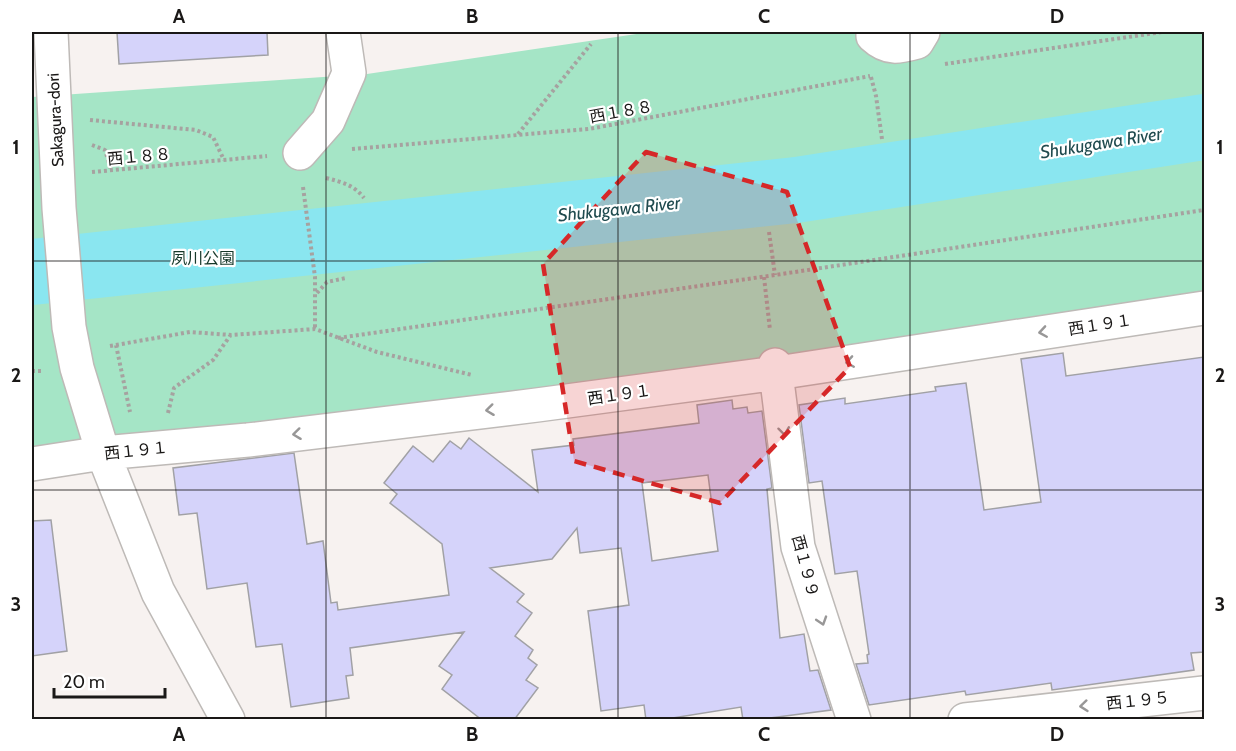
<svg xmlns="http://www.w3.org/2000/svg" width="1236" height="751" viewBox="0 0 1236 751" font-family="Cabin,'Noto Sans JP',sans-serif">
<rect width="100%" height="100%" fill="#f7f2f0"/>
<path fill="#a5e5c6" d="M 650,32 L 1204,32 L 1204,294 L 825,354 L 32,452 L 32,97 L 367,74 Z"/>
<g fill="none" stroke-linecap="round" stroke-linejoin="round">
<path stroke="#8ae6f0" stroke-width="66" d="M 32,272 L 796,190 L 1204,127"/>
</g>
<path fill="#d5d3fa" stroke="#a1a1a5" stroke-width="1.5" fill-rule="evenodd" d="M 117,32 L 267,32 L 268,55 L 119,64 Z
M 1063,353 L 1066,376 L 1204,357 L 1204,652 L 1191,653 L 1194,670 L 1052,690 L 1051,683 L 966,695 L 965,691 L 869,705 L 856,664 L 868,663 L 867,655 L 869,654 L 857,571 L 835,574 L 822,481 L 809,483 L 799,405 L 845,398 L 845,404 L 936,391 L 935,387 L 966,383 L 984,510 L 1041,502 L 1021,359 Z
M 732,400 L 733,409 L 747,407 L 748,413 L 762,411 L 772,488 L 767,489 L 780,638 L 804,634 L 810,671 L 818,670 L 831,710 L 755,720 L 743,720 L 741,707 L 660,720 L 646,720 L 644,705 L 601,711 L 588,611 L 629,605 L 621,548 L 580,553 L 577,528 L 552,559 L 490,568 L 524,594 L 517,602 L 532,613 L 515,636 L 533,650 L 528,658 L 537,665 L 526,680 L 538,688 L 514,720 L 482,720 L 442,689 L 452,675 L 439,666 L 464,632 L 350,648 L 353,675 L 346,676 L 349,698 L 291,707 L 282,644 L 256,647 L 247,583 L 207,589 L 197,513 L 179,515 L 173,468 L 294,453 L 307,544 L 323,541 L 331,603 L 337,602 L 338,610 L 449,595 L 442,544 L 390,503 L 397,494 L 384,483 L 413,446 L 433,462 L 450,441 L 461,449 L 469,438 L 538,492 L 532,450 L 574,445 L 573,439 L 699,423 L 697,405 ZM 708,475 L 718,551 L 652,561 L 642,483 Z
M 51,520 L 67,651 L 32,656 L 32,521 Z"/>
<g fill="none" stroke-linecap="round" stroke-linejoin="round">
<defs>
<path id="minor" d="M 51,32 L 59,208 L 69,327 L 77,368 L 103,453 L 158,592 L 228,720
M 873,32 L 873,36 C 888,50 899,47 917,42 L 923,32
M 300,153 L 328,121 L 349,73 L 343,32
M 775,365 L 798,547 L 854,720
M 32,464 L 103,453 L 248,440 L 537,405 L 777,373 L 1204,308
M 965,720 L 1204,693"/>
</defs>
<use href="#minor" stroke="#bebab7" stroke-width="36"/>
<path stroke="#a6a2a0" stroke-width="4" stroke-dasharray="3 3" stroke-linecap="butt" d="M 945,64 L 1162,32
M 871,77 L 876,96 L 882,139
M 90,120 L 196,130 L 213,137 L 224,160
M 518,134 L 591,44
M 92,145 L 105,150 L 111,170
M 352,149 L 589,129 L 870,76
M 92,172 L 267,156
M 326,178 C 342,182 354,185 364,198
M 303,187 L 315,277 L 315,329
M 769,232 L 775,275
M 764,277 L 770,330
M 317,293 L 327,282 L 346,278
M 338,338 L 775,275 L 1204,210
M 116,345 L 130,412
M 110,346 L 190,332 L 231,335 L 315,329 L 377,352 L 472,375
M 32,371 L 42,371
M 168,413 L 174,388 L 213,360 L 230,336"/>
<use href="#minor" stroke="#fff" stroke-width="33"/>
</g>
<defs><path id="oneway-chevron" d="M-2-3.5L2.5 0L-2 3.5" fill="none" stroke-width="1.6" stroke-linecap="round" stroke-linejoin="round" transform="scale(1.5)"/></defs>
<g stroke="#989797">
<use href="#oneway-chevron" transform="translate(1043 332) rotate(171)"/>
<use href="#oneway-chevron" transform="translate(850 362) rotate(171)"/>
<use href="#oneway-chevron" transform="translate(490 410) rotate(173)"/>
<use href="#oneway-chevron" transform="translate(784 431) rotate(83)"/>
<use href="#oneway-chevron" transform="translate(297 434) rotate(173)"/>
<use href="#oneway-chevron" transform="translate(822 621) rotate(72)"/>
<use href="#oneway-chevron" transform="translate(1084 706) rotate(174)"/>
</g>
<path fill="#d62828" fill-opacity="0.2" stroke="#d62828" stroke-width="4.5" stroke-dasharray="12 8" stroke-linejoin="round" d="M 646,152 L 787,192 L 850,367 L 720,503 L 574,461 L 543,264 Z"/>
<path fill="none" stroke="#1a1817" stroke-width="1.5" stroke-opacity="0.55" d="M 326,32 L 326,720M 618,32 L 618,720M 910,32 L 910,720M 32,261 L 1204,261M 32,490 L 1204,490"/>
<g text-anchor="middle" stroke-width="4.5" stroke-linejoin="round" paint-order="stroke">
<g font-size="16" fill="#1a1817" stroke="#fff">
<text transform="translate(621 111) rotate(-10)" y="6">西１８８</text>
<text transform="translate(55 120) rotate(-93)" y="6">Sakagura-dori</text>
<text transform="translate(139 156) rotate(-5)" y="6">西１８８</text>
<text transform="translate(1100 324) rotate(-9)" y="6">西１９１</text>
<text transform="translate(619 394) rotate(-8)" y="6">西１９１</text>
<text transform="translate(136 450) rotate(-6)" y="6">西１９１</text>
<text transform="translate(806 566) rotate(75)" y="6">西１９９</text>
<text transform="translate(1138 700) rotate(-6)" y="6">西１９５</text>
</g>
<g font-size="16" fill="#16382a" stroke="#fff">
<text x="203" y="264">夙川公園</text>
</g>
<g font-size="18" font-style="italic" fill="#204b4f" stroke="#fff">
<text transform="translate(1101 143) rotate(-9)" y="6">Shukugawa River</text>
<text transform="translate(619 209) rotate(-6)" y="6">Shukugawa River</text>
</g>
</g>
<rect width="1236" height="751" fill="none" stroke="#ffffff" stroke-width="66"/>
<path d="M54 688v9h111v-9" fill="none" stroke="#1a1817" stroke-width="3"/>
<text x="63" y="688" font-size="18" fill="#1a1817" stroke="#ffffff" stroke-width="4.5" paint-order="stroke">20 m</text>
<rect x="33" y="33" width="1170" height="685" fill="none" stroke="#1a1817" stroke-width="2"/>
<g font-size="20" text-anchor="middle" font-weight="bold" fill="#1a1817">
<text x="179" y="23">A</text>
<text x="472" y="23">B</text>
<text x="764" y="23">C</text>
<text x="1057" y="23">D</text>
<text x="16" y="154">1</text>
<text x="1220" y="154">1</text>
<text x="16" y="382">2</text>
<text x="1220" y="382">2</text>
<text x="16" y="611">3</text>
<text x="1220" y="611">3</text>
<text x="179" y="741">A</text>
<text x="472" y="741">B</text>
<text x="764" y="741">C</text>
<text x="1057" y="741">D</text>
</g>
</svg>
